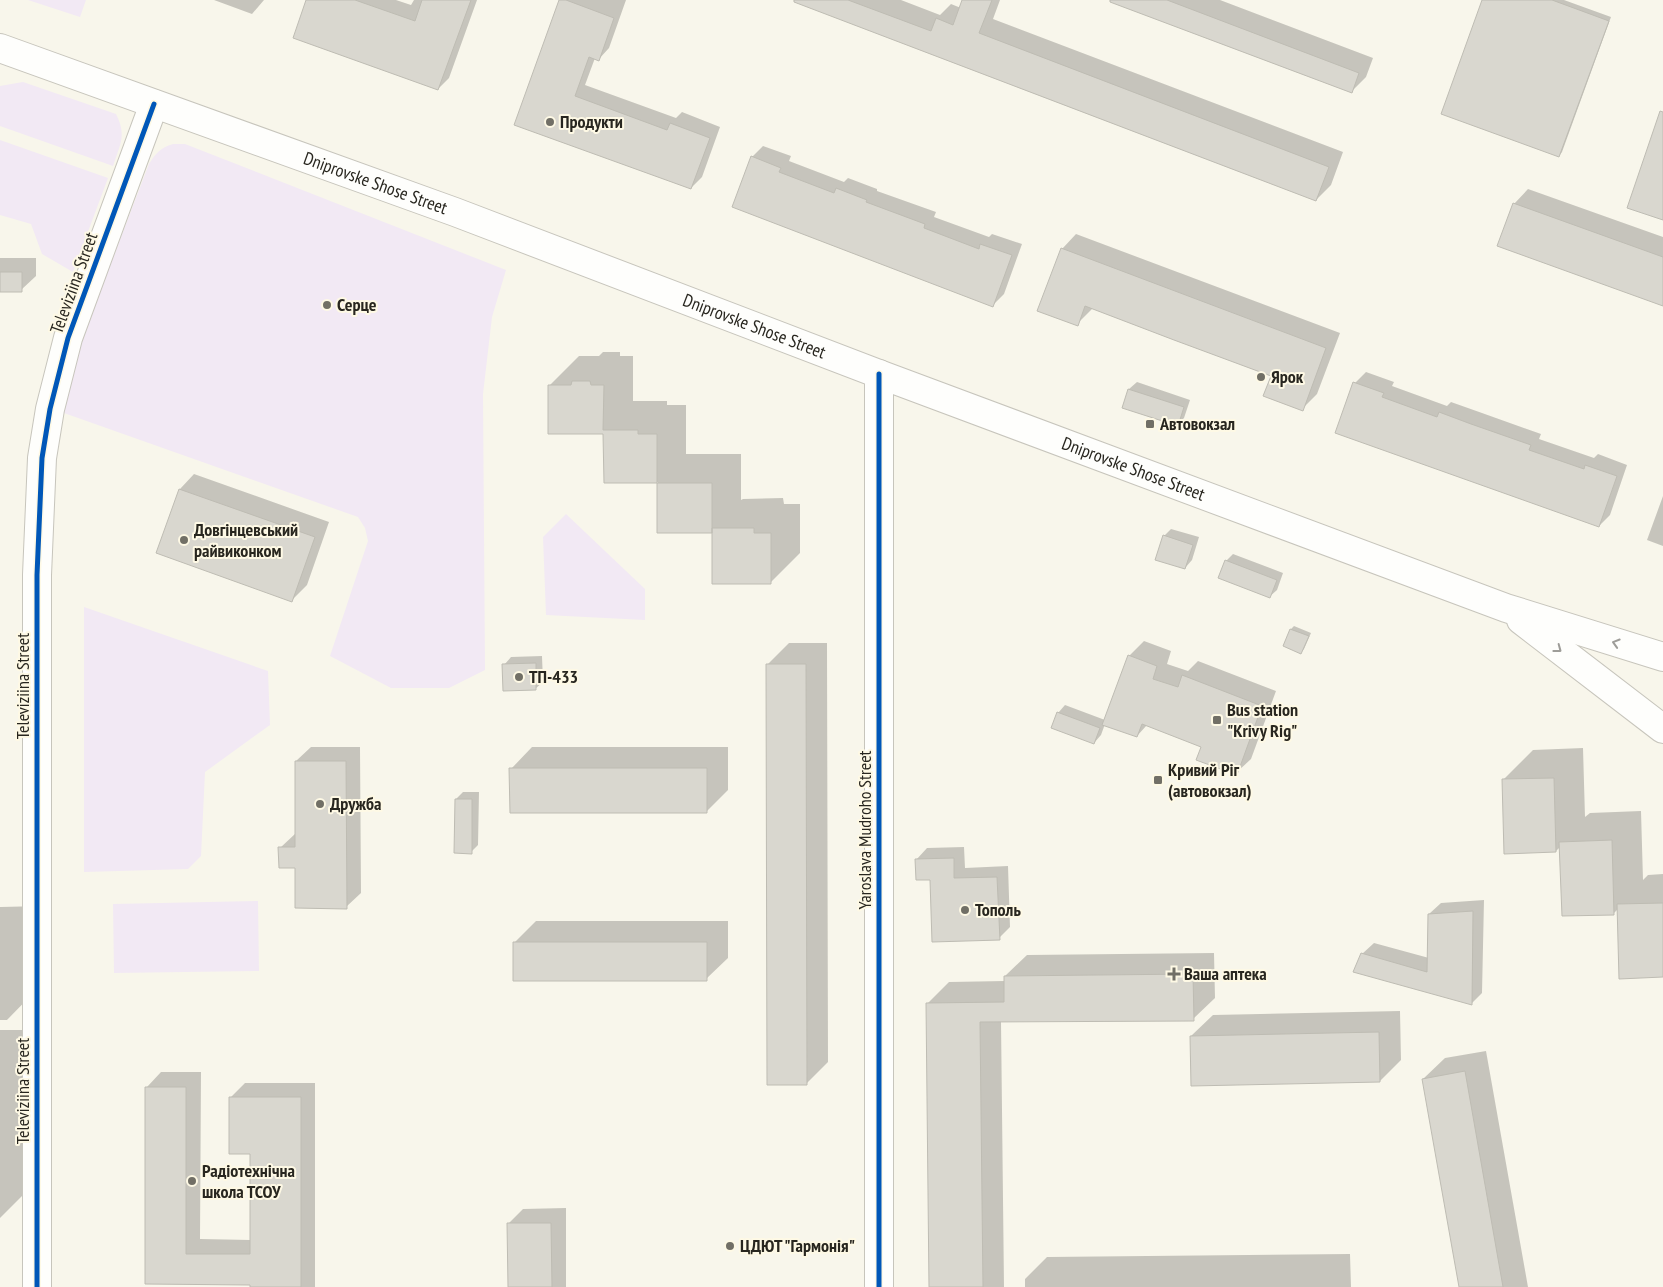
<svg xmlns="http://www.w3.org/2000/svg" width="1663" height="1287" viewBox="0 0 1663 1287" font-family="'PT Sans Narrow',sans-serif">
<rect width="100%" height="100%" fill="#f8f6eb"/>
<path fill="#f2e9f4" d="M 28,0 L 86,0 L 80,17 Z
M 23,82 L 116,114 C 127,136 120,144 113,166 L 0,126 L 0,86 Z
M 0,140 L 108,178 L 73,272 L 42,254 L 31,224 L 0,215 Z
M 173,144 L 185,144 L 506,270 L 492,317 L 483,394 L 485,670 L 449,688 L 391,688 L 330,656 L 368,541 L 365,528 L 358,517 L 64,413 L 81,341 L 149,164 C 156,153 160,148 173,144 Z
M 566,514 L 645,589 L 645,620 L 546,615 L 543,537 Z
M 84,607 L 268,671 L 270,725 L 205,772 L 201,856 L 188,869 L 84,872 Z
M 258,901 L 259,971 L 114,973 L 113,904 Z"/>
<path fill="#0003" d="M 214,0 L 264,0 L 252,14 Z
M 308,0 L 396,0 L 411,5 L 414,0 L 477,0 L 449,78 L 438,89 Z
M 560,0 L 626,0 L 609,48 L 599,59 L 595,58 L 585,85 L 676,118 L 682,112 L 720,127 L 702,177 L 691,188 L 515,124 Z
M 793,0 L 901,0 L 940,15 L 951,4 L 961,8 L 963,0 L 1000,0 L 993,19 L 1343,152 L 1331,185 L 1316,200 Z
M 1109,0 L 1220,0 L 1373,58 L 1366,77 L 1351,92 Z
M 1484,0 L 1564,0 L 1611,17 L 1562,152 L 1559,156 Z
M 763,146 L 791,156 L 789,161 L 844,182 L 848,178 L 877,189 L 877,191 L 936,212 L 934,217 L 989,237 L 992,234 L 1022,244 L 1004,294 L 993,305 L 752,157 Z
M 1528,189 L 1663,237 L 1663,304 L 1514,204 Z
M 1076,234 L 1340,333 L 1317,394 L 1302,409 L 1272,376 L 1093,308 L 1077,324 L 1062,249 Z
M 0,258 L 36,258 L 36,276 L 21,290 L 0,290 Z
M 603,352 L 620,352 L 620,356 L 633,356 L 633,401 L 667,401 L 667,405 L 686,405 L 686,454 L 741,454 L 741,500 L 743,499 L 783,498 L 784,504 L 800,504 L 800,553 L 770,583 L 713,532 L 658,532 L 658,482 L 605,482 L 605,433 L 549,386 L 579,356 L 599,356 Z
M 1366,372 L 1394,382 L 1392,386 L 1447,406 L 1451,402 L 1482,413 L 1541,434 L 1539,439 L 1594,458 L 1598,454 L 1627,465 L 1610,515 L 1599,526 L 1355,383 Z
M 1137,382 L 1190,400 L 1184,418 L 1177,425 L 1123,407 L 1129,389 Z
M 194,474 L 329,522 L 307,585 L 292,600 L 180,489 Z
M 1663,496 L 1663,546 L 1647,540 Z
M 1171,529 L 1199,537 L 1192,560 L 1185,568 L 1164,536 Z
M 1233,554 L 1283,573 L 1277,590 L 1269,597 L 1226,561 Z
M 1294,626 L 1311,633 L 1304,649 L 1301,652 L 1284,645 L 1291,629 Z
M 1144,641 L 1171,651 L 1167,664 L 1188,671 L 1198,661 L 1276,691 L 1251,759 L 1236,773 L 1203,746 L 1147,725 L 1137,736 L 1105,724 L 1101,735 L 1094,743 L 1058,713 L 1065,705 L 1105,720 L 1129,656 Z
M 789,643 L 827,643 L 828,1062 L 806,1084 L 767,665 Z
M 542,656 L 543,682 L 535,689 L 504,665 L 511,657 Z
M 311,747 L 360,747 L 361,893 L 346,907 L 297,866 L 280,848 L 296,833 L 296,761 Z
M 532,747 L 728,747 L 728,790 L 706,812 L 511,769 Z
M 1583,748 L 1585,817 L 1590,813 L 1641,811 L 1643,880 L 1648,875 L 1663,874 L 1663,976 L 1618,909 L 1614,913 L 1561,846 L 1556,851 L 1503,780 L 1533,750 Z
M 463,792 L 479,792 L 478,845 L 471,852 L 456,799 Z
M 964,847 L 965,868 L 1008,866 L 1010,927 L 999,938 L 931,879 L 916,860 L 927,848 Z
M 1484,900 L 1482,993 L 1471,1004 L 1362,954 L 1374,943 L 1429,958 L 1429,914 L 1441,903 Z
M 43,906 L 44,982 L 7,1020 L 0,1020 L 0,907 Z
M 536,921 L 728,921 L 728,958 L 706,979 L 514,943 Z
M 1214,953 L 1215,998 L 1193,1019 L 1001,1021 L 1004,1287 L 930,1287 L 928,1003 L 949,982 L 1005,981 L 1005,976 L 1027,955 Z
M 1400,1011 L 1401,1060 L 1380,1081 L 1191,1036 L 1213,1015 Z
M 0,1030 L 23,1030 L 25,1193 L 0,1218 Z
M 1486,1051 L 1528,1287 L 1460,1287 L 1423,1079 L 1445,1058 Z
M 161,1072 L 201,1072 L 200,1239 L 251,1240 L 251,1153 L 230,1098 L 245,1083 L 315,1083 L 315,1287 L 251,1287 L 251,1283 L 146,1283 L 147,1087 Z
M 566,1208 L 566,1287 L 509,1287 L 509,1223 L 523,1209 Z
M 1350,1254 L 1351,1287 L 1025,1287 L 1025,1279 L 1047,1257 Z"/>
<path fill="#d9d7cf" stroke="#bebcb3" d="M 306,0 L 355,0 L 415,21 L 422,0 L 471,0 L 438,90 L 293,38 Z
M 559,0 L 566,0 L 614,18 L 599,61 L 589,57 L 575,96 L 667,130 L 670,123 L 710,138 L 691,189 L 514,125 Z
M 794,0 L 848,0 L 931,31 L 936,18 L 953,25 L 962,0 L 992,0 L 979,33 L 1329,167 L 1316,201 L 794,2 Z
M 1110,0 L 1167,0 L 1359,73 L 1352,93 L 1110,2 Z
M 1482,0 L 1552,0 L 1609,21 L 1559,157 L 1441,114 Z
M 1660,111 L 1663,112 L 1663,220 L 1627,208 Z
M 751,156 L 781,168 L 779,172 L 834,193 L 836,188 L 867,200 L 866,202 L 925,224 L 924,228 L 979,249 L 980,244 L 1012,255 L 993,307 L 732,207 Z
M 1513,203 L 1663,257 L 1663,306 L 1497,246 Z
M 1061,248 L 1326,348 L 1303,411 L 1263,396 L 1271,376 L 1174,340 L 1085,306 L 1078,326 L 1037,311 Z
M 0,272 L 22,272 L 22,292 L 0,292 Z
M 572,381 L 590,381 L 591,385 L 604,385 L 603,430 L 638,430 L 638,434 L 657,434 L 657,483 L 604,483 L 603,434 L 548,434 L 548,385 L 571,385 Z
M 1353,382 L 1384,393 L 1382,397 L 1437,417 L 1439,412 L 1471,424 L 1531,445 L 1529,450 L 1584,469 L 1585,465 L 1617,476 L 1599,527 L 1335,433 Z
M 1128,389 L 1184,407 L 1178,426 L 1122,408 Z
M 657,483 L 712,483 L 712,533 L 657,533 Z
M 179,489 L 315,537 L 292,602 L 156,553 Z
M 712,528 L 754,528 L 754,533 L 771,533 L 771,584 L 712,584 Z
M 1163,535 L 1193,545 L 1185,569 L 1155,560 Z
M 1225,560 L 1277,580 L 1270,598 L 1218,578 Z
M 1290,629 L 1309,636 L 1301,654 L 1283,646 Z
M 1128,655 L 1157,666 L 1153,679 L 1178,687 L 1182,675 L 1262,706 L 1237,775 L 1196,760 L 1201,747 L 1142,724 L 1137,737 L 1102,725 Z
M 536,663 L 536,690 L 503,691 L 502,664 Z
M 766,664 L 806,664 L 807,1085 L 767,1085 Z
M 1057,712 L 1100,728 L 1094,744 L 1051,728 Z
M 295,761 L 346,761 L 347,909 L 295,908 L 295,868 L 279,868 L 278,847 L 295,847 Z
M 509,768 L 707,768 L 707,813 L 510,813 Z
M 1554,778 L 1556,852 L 1504,854 L 1502,779 Z
M 455,799 L 472,799 L 472,854 L 454,853 Z
M 1612,840 L 1614,915 L 1562,916 L 1559,842 Z
M 954,858 L 954,878 L 997,877 L 1000,940 L 932,942 L 930,880 L 916,880 L 915,859 Z
M 1663,903 L 1663,977 L 1619,979 L 1617,904 Z
M 1473,911 L 1472,1005 L 1353,972 L 1361,953 L 1427,972 L 1428,914 Z
M 513,942 L 707,942 L 707,981 L 513,981 Z
M 1193,974 L 1194,1021 L 980,1022 L 983,1287 L 929,1287 L 926,1003 L 1004,1002 L 1004,976 Z
M 1379,1032 L 1380,1082 L 1191,1086 L 1190,1036 Z
M 1465,1071 L 1503,1287 L 1459,1287 L 1422,1079 Z
M 145,1087 L 186,1087 L 186,1254 L 250,1254 L 250,1154 L 229,1154 L 229,1097 L 301,1097 L 301,1287 L 250,1287 L 250,1285 L 145,1284 Z
M 507,1223 L 551,1223 L 552,1287 L 508,1287 Z"/>
<g fill="none" stroke-linecap="round" stroke-linejoin="round">
<defs>
<path id="tertiary" d="M 879,374 L 879,1287
M 37,1287 L 37,575 L 42,458 L 50,409 L 68,338 L 154,104"/>
<g id="primary">
<path id="s1" d="M 0,48 L 455,212 L 879,374 L 1506,608 L 1663,657"/>
<path d="M 1521,620 L 1663,729"/>
</g>
</defs>
<use href="#tertiary" stroke="#c7c5bc" stroke-width="30"/>
<use href="#primary" stroke="#c7c5bc" stroke-width="30"/>
<use href="#tertiary" stroke="#fefefc" stroke-width="28"/>
<use href="#primary" stroke="#fefefc" stroke-width="28"/>
<defs>
<path id="cycleway" d="M 879,374 L 879,1287
M 37,1287 L 37,575 L 42,458 L 50,409 L 68,338 L 154,104"/>
</defs>
<use href="#cycleway" stroke="#fef9e5" stroke-width="8"/>
<use href="#cycleway" stroke="#0057b8" stroke-width="5"/>
</g>
<defs><path id="oneway-chevron" d="M-2-3.5L2.5 0L-2 3.5" fill="none" stroke-width="1.6" stroke-linecap="round" stroke-linejoin="round" transform="scale(1.25)"/></defs>
<g stroke="#9e9d99">
<use href="#oneway-chevron" transform="translate(1616 643) rotate(-163)"/>
<use href="#oneway-chevron" transform="translate(1558 649) rotate(37)"/>
</g>
<g fill="#716f66" stroke="#fef9e5" stroke-width="2">
<circle cx="550" cy="122" r="5"/>
<circle cx="327" cy="305" r="5"/>
<circle cx="1261" cy="377" r="5"/>
<rect x="1145" y="419" width="10" height="10" rx="2.5"/>
<circle cx="184" cy="540" r="5"/>
<circle cx="519" cy="677" r="5"/>
<rect x="1212" y="715" width="10" height="10" rx="2.5"/>
<rect x="1153" y="775" width="10" height="10" rx="2.5"/>
<circle cx="320" cy="804" r="5"/>
<circle cx="965" cy="910" r="5"/>
<path d="M1171.5 966.5h5v5h5v5h-5v5h-5v-5h-5v-5h5z"/>
<circle cx="192" cy="1181" r="5"/>
<circle cx="730" cy="1246" r="5"/>
</g>
<g text-anchor="middle" stroke-width="4" stroke-linejoin="round" paint-order="stroke">
<g font-size="18" font-weight="bold" fill="#28261f" stroke="#fef9e5" text-anchor="start">
<text x="560" y="128">Продукти</text>
<text x="337" y="311">Серце</text>
<text x="1271" y="383">Ярок</text>
<text x="1160" y="430">Автовокзал</text>
<text x="194" y="536">Довгінцевський<tspan x="194" dy="21">райвиконком</tspan></text>
<text x="529" y="683">ТП-433</text>
<text x="1227" y="716">Bus station<tspan x="1227" dy="21">"Krivy Rig"</tspan></text>
<text x="1168" y="776">Кривий Ріг<tspan x="1168" dy="21">(автовокзал)</tspan></text>
<text x="330" y="810">Дружба</text>
<text x="975" y="916">Тополь</text>
<text x="1184" y="980">Ваша аптека</text>
<text x="202" y="1177">Радіотехнічна<tspan x="202" dy="21">школа ТСОУ</tspan></text>
<text x="740" y="1252">ЦДЮТ "Гармонія"</text>
</g>
<g font-size="18" fill="#28261f" stroke="#fef9e5">
<text dy="6" stroke="none"><textPath href="#s1" startOffset="399">Dniprovske Shose Street</textPath></text>
<text transform="translate(74 283) rotate(-70)" y="6">Televiziina Street</text>
<text dy="6" stroke="none"><textPath href="#s1" startOffset="804">Dniprovske Shose Street</textPath></text>
<text dy="6" stroke="none"><textPath href="#s1" startOffset="1209">Dniprovske Shose Street</textPath></text>
<text transform="translate(23 686) rotate(-90)" y="6">Televiziina Street</text>
<text transform="translate(865 830) rotate(-90)" y="6">Yaroslava Mudroho Street</text>
<text transform="translate(23 1091) rotate(-90)" y="6">Televiziina Street</text>
</g>
</g>
</svg>
